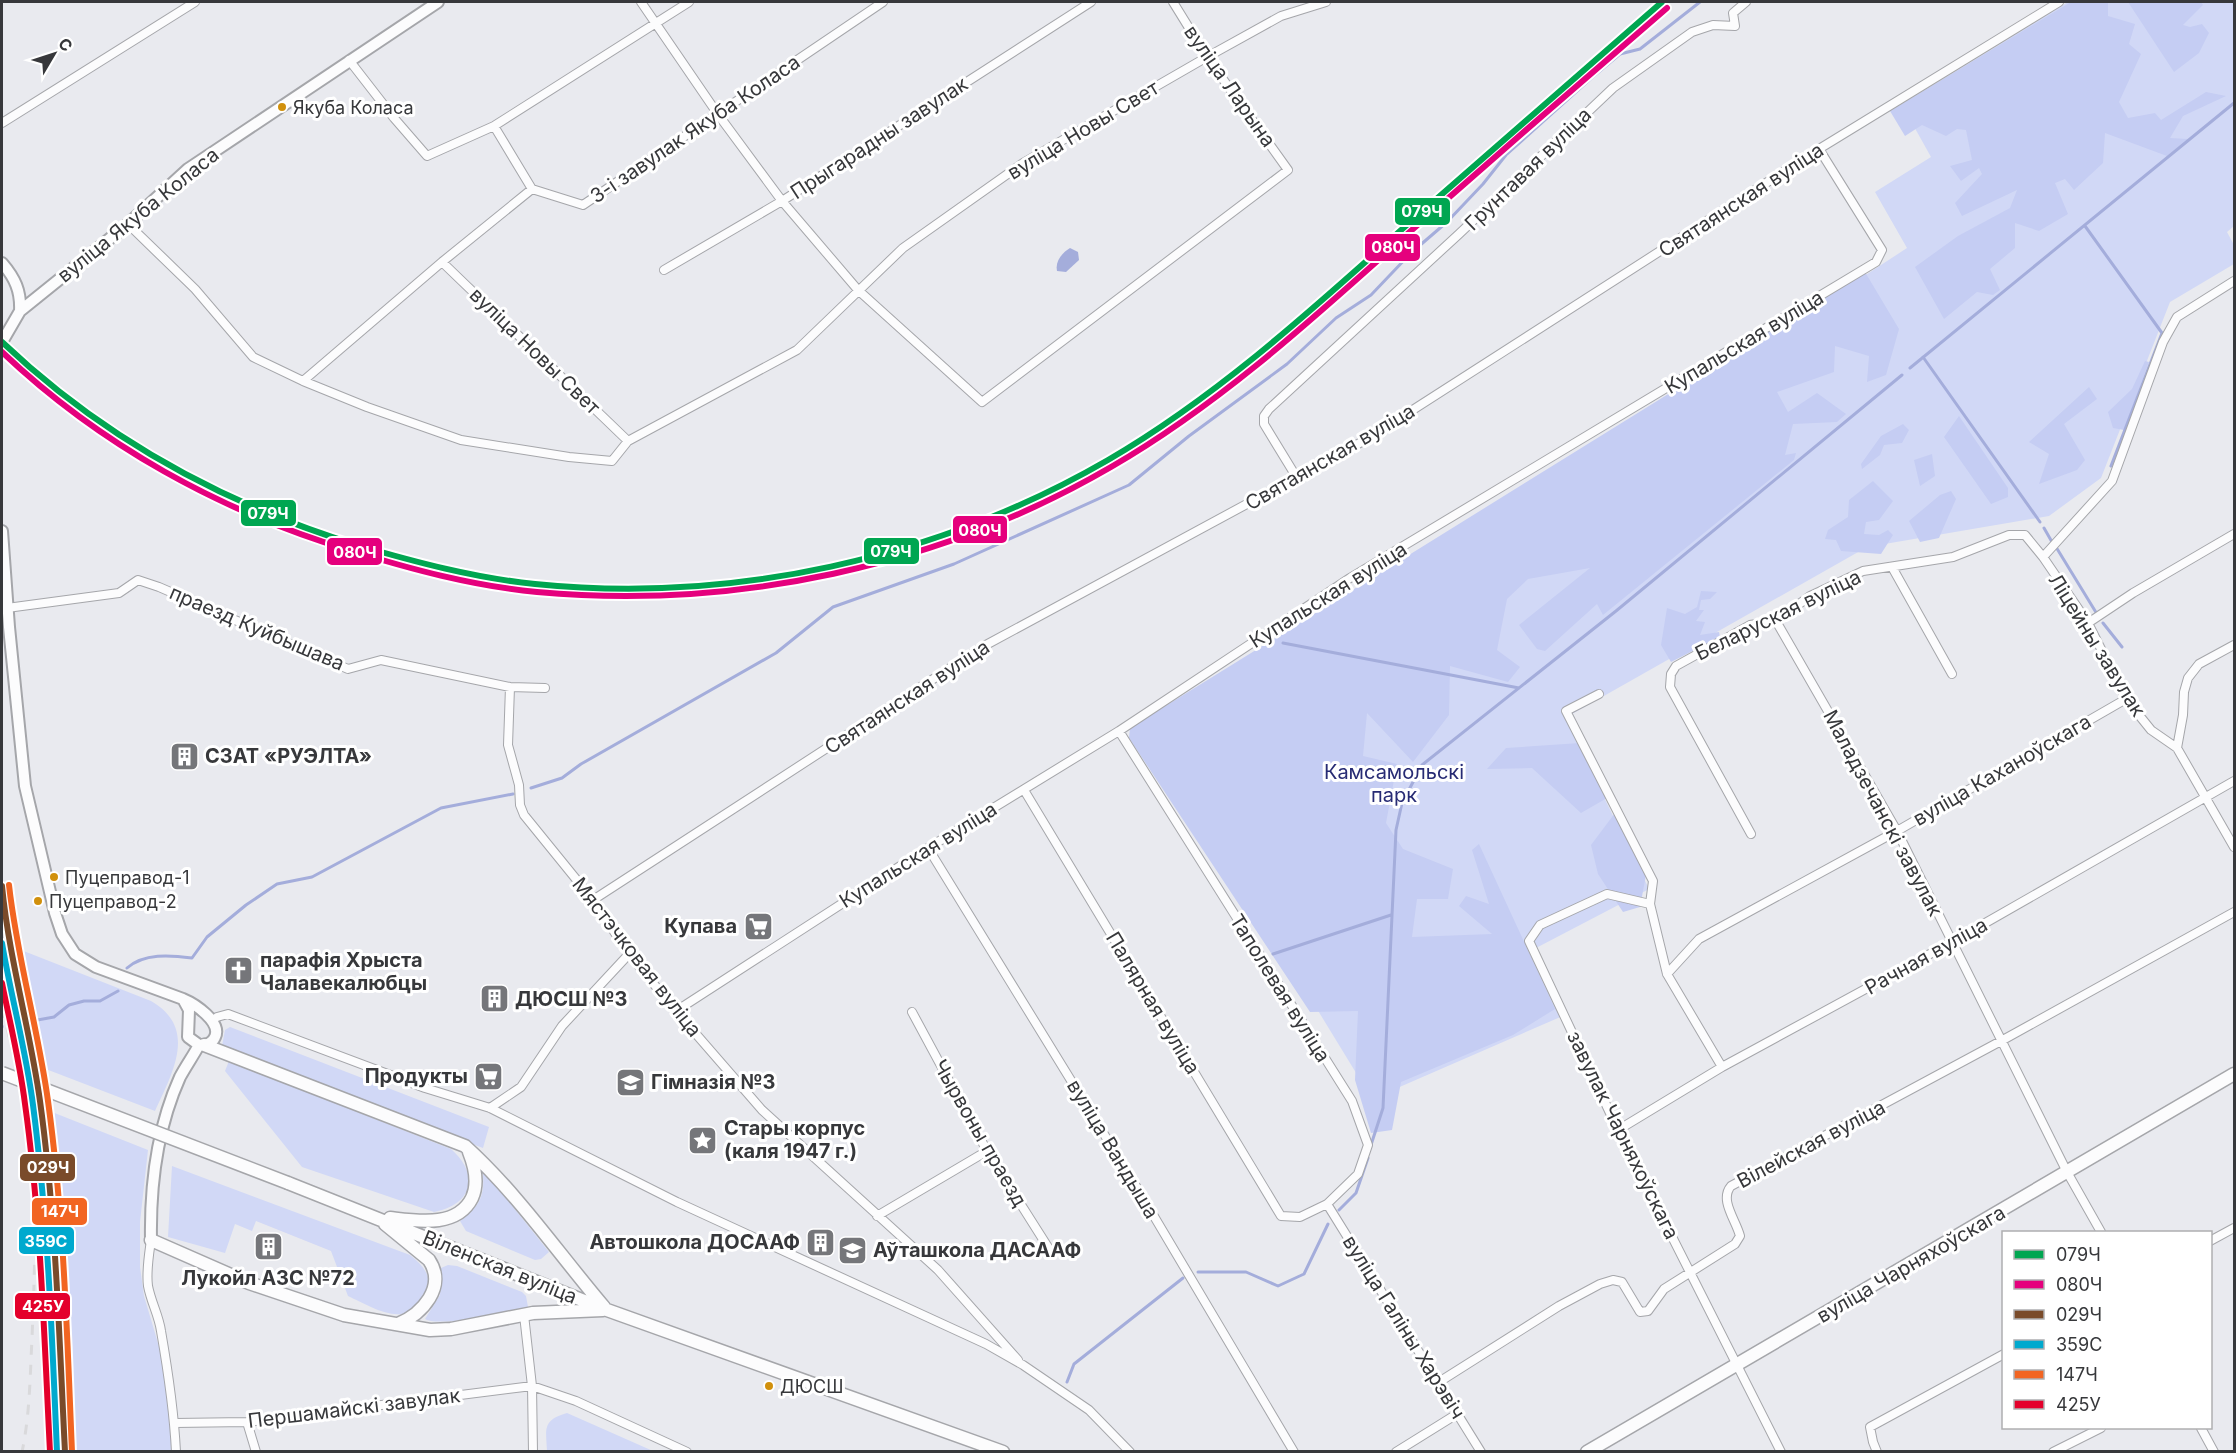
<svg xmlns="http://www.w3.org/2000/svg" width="2236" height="1453" viewBox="0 0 2236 1453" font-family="Inter,sans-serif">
<rect width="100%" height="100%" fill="#e9eaef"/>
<path fill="#d1d8f6" d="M 2068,2 L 2234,2 L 2234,226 L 2227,232 L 2234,245 L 2234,264 L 2170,302 L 2101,478 L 2049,516 L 1867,547 L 1565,718 L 1649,889 L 1536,948 L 1565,1015 L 1372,1099 L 1141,721 L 1445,539 L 1728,365 L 1907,248 L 1875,192 L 1931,157 L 1902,105 Z
M 16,948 L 151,1001 C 198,1028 173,1072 155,1111 L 38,1066 Z
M 230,1027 L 489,1127 L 483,1148 L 370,1106 L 222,1046 L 225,1030 Z
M 229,1061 L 451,1149 C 480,1174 473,1205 434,1212 L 302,1167 L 225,1071 Z
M 47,1110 L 148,1150 L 140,1222 L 140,1267 L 144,1296 L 160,1350 L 172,1431 L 173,1451 L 68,1451 L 54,1188 Z
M 172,1166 L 410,1255 C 430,1271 436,1284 417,1304 C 412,1309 408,1313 401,1314 C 385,1316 363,1303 348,1296 L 331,1251 L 256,1221 L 252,1231 L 235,1224 L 225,1253 L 168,1237 Z
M 482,1168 L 549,1252 L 541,1259 L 535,1260 L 466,1231 L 460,1221 C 481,1206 486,1193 482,1168 Z
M 448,1265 L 457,1266 L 522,1292 L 526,1296 L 528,1307 C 508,1311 440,1328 425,1319 L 440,1295 L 441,1268 Z
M 567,1413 L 653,1451 L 547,1451 C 546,1429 542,1420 567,1413 Z"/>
<path fill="#c5cdf3" d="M 2071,2 L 2108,2 L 2108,16 L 2135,24 L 2129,44 L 2141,54 L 2119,102 L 2128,118 L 2155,113 L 2161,120 L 2206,92 L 2226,96 L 2183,116 L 2170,138 L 2188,139 L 2167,156 L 2105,133 L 2103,163 L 2074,190 L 2065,179 L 2055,183 L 2068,214 L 2039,231 L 2015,223 L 2015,248 L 1990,269 L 2000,290 L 1993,295 L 1977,292 L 1944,319 L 1915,267 L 1958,236 L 2010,208 L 2017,190 L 1962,216 L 1955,203 L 1982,174 L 1979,168 L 1961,181 L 1950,166 L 1972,160 L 1966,130 L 1957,129 L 1946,136 L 1922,125 L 1905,136 L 1890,111 Z
M 2128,2 L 2201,2 L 2203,5 L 2183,25 L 2190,27 L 2202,24 L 2209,33 L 2199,53 L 2174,72 Z
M 1865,272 L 1899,329 L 1886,375 L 1867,382 L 1869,356 L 1835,346 L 1834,372 L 1777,392 L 1788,412 L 1817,393 L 1846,414 L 1837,422 L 1793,424 L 1785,455 L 1796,453 L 1794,460 L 1603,615 L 1597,604 L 1545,651 L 1537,649 L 1519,625 L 1590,568 L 1528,579 L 1507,599 L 1497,650 L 1520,667 L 1508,682 L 1450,666 L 1449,715 L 1413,762 L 1367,713 L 1363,756 L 1397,764 L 1386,823 L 1403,849 L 1453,869 L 1448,899 L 1417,899 L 1412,937 L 1492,934 L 1459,906 L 1466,896 L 1489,904 L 1472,850 L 1479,844 L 1555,1009 L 1513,1035 L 1401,1082 L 1392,1130 L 1371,1133 L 1355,1080 L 1358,1011 L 1310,1012 L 1129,738 L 1130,728 Z
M 2145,361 L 2149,362 L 2124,430 L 2113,428 L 2108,412 L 2132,389 Z
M 2089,387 L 2097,399 L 2064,424 L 2085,460 L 2077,470 L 2039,484 L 2049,454 L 2029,442 Z
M 1959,416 L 2008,488 L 2008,497 L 1991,504 L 1944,437 Z
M 1903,424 L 1909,430 L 1902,443 L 1884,445 L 1880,455 L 1862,469 L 1861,464 L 1881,436 Z
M 1932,454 L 1935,476 L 1920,486 L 1914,460 Z
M 1873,481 L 1893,501 L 1879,520 L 1866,522 L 1864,534 L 1879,535 L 1888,530 L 1893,535 L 1881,554 L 1841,551 L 1836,540 L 1825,539 L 1828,530 L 1848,517 L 1849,500 Z
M 1951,491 L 1956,499 L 1939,538 L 1920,542 L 1909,521 L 1940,495 Z
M 1701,591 L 1717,592 L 1710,599 L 1701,600 L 1699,610 L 1704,610 L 1696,621 L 1705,622 L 1700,635 L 1719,632 L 1720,637 L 1671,662 L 1661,645 L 1667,608 L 1685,614 L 1697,607 Z
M 1580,743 L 1607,798 L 1581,813 L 1532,768 L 1487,769 L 1506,748 Z
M 1615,813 L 1646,875 L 1640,907 L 1623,912 L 1598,874 L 1591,845 Z"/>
<path fill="#a4addb" d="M 1070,248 L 1078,252 L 1079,260 L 1066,272 L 1057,271 C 1055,261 1062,253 1070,248 Z"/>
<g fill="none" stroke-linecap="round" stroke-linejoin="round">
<path stroke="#a4addb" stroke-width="3" d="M 2085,226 L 2162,333 L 2111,466
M 1923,357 L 2040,522
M 1910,368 L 2234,103
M 2044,528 L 2052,542
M 2056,547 L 2097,614
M 2103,623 L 2122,647
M 1283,643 L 1519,688
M 531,788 L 562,778 L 581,764 L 776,653 L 833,607 L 954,564 L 1129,485 L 1189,436 L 1287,364 L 1336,318 L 1371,295 L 1411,253 L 1447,222 L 1483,184 L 1506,155 L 1595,75 L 1620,54 L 1640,49 L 1700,2
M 1273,954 L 1391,915
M 127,968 C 144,953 170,955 192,958 L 207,937 L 246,905 L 277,884 L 312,877 L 441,808 L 513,794
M 32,1021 L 54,1017 L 69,1005 L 84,1001 L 100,1001 L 118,991
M 2,1027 L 2,1026
M 1370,1148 L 1383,1108 L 1396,830 L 1402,803 L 1422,765 L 1616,611 L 1902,375
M 1339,1210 L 1356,1193 L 1368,1158
M 1198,1272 L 1246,1272 L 1278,1286 L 1304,1274 L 1328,1224
M 1067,1382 L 1074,1364 L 1183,1278"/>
<defs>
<path id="street" d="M 641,2 L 717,113 L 782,201 L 858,290 L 982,402 L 1288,170 L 1207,57 L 1173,2
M 349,60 L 394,118 L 427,156 L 494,126 L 689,2
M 2,123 L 195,2
M 494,126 L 532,189 L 583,205 L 883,2
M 128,224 L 195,289 L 253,357 L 303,381 L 367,407 L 461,440 L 569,457 L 612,461 L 628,441 L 797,350 L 903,248 L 1023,163 L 1207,57 L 1281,16 L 1326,2
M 442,262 L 628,441
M 664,270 L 782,201 L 1091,2
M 303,381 L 442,262 L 532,189
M 1297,478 L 1264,424 L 1264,416 L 1269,409 L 1459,234 L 1613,88 L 1692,32 L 1713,25 L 1735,26 L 1733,13 L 1746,2
M 2043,557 L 2112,481 L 2163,342 L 2177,317 L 2234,281
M 1892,567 L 1952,674
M 7,608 L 119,593 L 138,580 L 159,587 L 348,669 L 381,660 L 510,687 L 545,688
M 1776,621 L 1897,831 L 2067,1172 L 2101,1232
M 2088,623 L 2133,593 L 2234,534
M 510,687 L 508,745 L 519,785 L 520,805 L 524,815 L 593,900 L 629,954 L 676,1011 L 762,1110 L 938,1270 L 1018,1360
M 1599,694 L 1566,711 L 1653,881 L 1650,904 L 1667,974 L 1722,1067
M 2177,748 L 2183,715 L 2184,692 L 2188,678 L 2199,664 L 2234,645
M 1024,790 L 1281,1216 L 1300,1217 L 1327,1204 L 1358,1174 L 1368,1145 L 1352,1101 L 1119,731
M 1751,834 L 1670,687 L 1671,674 L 1676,666 L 1750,625 L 1776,621 L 1810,596 L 1863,571 L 1953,557 L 2009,535 L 2025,535 L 2043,557 L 2088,623 L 2126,699 L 2151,730 L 2177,748 L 2234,847
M 928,848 L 1139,1191 L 1294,1452
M 593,900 L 984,646 L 1369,438 L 1819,149 L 2059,2
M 1650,904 L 1607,894 L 1540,925 L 1529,941 L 1618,1130 L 1781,1452
M 1667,974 L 1699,939 L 1897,831 L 2126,699
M 676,1011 L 928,848 L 1119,731 L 1350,578 L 1876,262 L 1882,250 L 1819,149
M 912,1012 L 987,1151 L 1051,1252
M 212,1021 L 217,1017 L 228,1014 L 425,1088 L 490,1108 L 677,1202 L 986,1344 L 1023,1365 L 1089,1410 L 1130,1452
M 490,1108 L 521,1087 L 562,1026 L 629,954
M 1618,1130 L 1722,1067 L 1952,942 L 2234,781
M 1327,1204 L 1481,1452
M 877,1216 L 987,1151
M 151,1240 C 149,1255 146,1271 148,1286 C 151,1302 159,1316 161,1331 C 168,1371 174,1411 176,1452
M 2210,1241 L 2234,1228
M 524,1315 L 532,1386 L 533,1452
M 1439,1382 L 1559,1306 L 1600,1284 L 1613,1280 L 1622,1282 L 1640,1312 L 1648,1311 L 1664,1289 L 1735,1244 L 1740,1236 C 1736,1220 1719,1200 1731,1186 L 2001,1041 L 2234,912
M 247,1422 L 256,1452
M 175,1423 L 247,1422 L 532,1386 L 576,1401 L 687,1452
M 2201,1428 L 2214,1452
M 1396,1452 L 1457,1414
M 1877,1452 L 1873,1442 L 1870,1427 L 2004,1354
M 2053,1452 L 2101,1428"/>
<path id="secondary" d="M 2,263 C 15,278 21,291 20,311
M 2,342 L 20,311 L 128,224 L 188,169 L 438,2
M 2,531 L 9,627 L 25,786 L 55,913 L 62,934 L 75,954 L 96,967 L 183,999 C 195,1004 222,1022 215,1037 C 212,1044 206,1045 199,1045 L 188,1037 L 189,1010 L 183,999
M 151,1240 C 150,1185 157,1128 180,1077 C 186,1066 193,1056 199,1045"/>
<path id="primary" d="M 204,1045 L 465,1146 C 518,1194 558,1253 604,1307
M 288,1183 L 607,1310 L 1003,1452
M 390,1218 C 417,1221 457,1228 472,1198 C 479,1183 475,1167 469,1152
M 385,1224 L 429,1260 C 447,1287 422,1314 398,1324
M 151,1240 L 249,1283 L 344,1315 L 430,1330 L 451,1329 L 533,1313 L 603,1310
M 1587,1452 L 2234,1074"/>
</defs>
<use href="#street" stroke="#a5a6aa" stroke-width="10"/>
<use href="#secondary" stroke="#a5a6aa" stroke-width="14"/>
<use href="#primary" stroke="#a5a6aa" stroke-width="15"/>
<use href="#street" stroke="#fcfcfd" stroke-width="8"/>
<use href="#secondary" stroke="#fcfcfd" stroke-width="10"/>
<use href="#primary" stroke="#fcfcfd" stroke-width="12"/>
<path stroke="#d9d9db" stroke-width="3" stroke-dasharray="10 10" stroke-linecap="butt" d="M 3,908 L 8,983
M 2,1008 C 17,1068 32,1130 34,1192 C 36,1240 34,1289 32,1338 C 30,1376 30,1414 22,1452"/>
<defs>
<path id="primary-bridge" d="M 2,1073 L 288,1183"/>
</defs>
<use href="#primary-bridge" stroke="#a5a6aa" stroke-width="15" stroke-linecap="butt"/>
<use href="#primary-bridge" stroke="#fcfcfd" stroke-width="12"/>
<defs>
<path id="rail-1" d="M 2,342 C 103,438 224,504 357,545 C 415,562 475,578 535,584 C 731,604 937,559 1108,460 C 1218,396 1314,308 1409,223 C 1493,149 1578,76 1662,2"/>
<path id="rail-2" d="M 2,352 C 100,445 220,511 349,550 C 410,569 473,586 537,592 C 734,610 939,567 1111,467 C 1222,403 1318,314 1413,229 C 1497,155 1582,81 1667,8"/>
<path id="rail-3" d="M 2,886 C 9,959 30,1029 40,1101 C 56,1217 59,1335 65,1452"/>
<path id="rail-4" d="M 2,943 C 11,997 26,1050 33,1105 C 48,1220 52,1336 57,1452"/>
<path id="rail-5" d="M 9,885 C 17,958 38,1028 48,1101 C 64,1217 67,1335 72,1452"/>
<path id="rail-6" d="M 2,983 C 10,1023 20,1063 25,1104 C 41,1219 44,1336 50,1452"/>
</defs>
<use href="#rail-1" stroke="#fff" stroke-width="10"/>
<use href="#rail-2" stroke="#fff" stroke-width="10"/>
<use href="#rail-3" stroke="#fff" stroke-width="10"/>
<use href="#rail-4" stroke="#fff" stroke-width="10"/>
<use href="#rail-5" stroke="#fff" stroke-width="10"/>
<use href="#rail-6" stroke="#fff" stroke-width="10"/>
<use href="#rail-1" stroke="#00a651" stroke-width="6"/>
<use href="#rail-2" stroke="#e5007d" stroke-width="6"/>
<use href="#rail-3" stroke="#7a4b2a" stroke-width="6"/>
<use href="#rail-4" stroke="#00a9ce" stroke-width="6"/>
<use href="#rail-5" stroke="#f26522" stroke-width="6"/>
<use href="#rail-6" stroke="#e4002b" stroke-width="6"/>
</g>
<defs>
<symbol id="building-square" viewBox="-11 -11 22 22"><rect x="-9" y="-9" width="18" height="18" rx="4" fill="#75767a" stroke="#fff"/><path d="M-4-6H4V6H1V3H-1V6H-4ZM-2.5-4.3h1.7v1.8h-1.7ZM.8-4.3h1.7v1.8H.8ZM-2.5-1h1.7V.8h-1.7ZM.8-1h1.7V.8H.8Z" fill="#fff"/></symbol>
<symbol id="supermarket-square" viewBox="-11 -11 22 22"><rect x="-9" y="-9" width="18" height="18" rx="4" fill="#75767a" stroke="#fff"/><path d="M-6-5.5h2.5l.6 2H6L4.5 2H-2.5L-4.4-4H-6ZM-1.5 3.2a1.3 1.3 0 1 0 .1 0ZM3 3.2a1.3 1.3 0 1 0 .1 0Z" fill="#fff"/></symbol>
<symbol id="church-square" viewBox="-11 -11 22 22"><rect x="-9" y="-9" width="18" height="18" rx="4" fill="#75767a" stroke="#fff"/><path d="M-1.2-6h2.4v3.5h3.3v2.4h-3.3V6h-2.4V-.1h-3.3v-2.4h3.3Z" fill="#fff"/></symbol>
<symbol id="school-square" viewBox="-11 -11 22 22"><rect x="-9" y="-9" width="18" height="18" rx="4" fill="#75767a" stroke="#fff"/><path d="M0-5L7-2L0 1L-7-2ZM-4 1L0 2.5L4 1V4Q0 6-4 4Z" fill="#fff"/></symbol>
<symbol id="sight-square" viewBox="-11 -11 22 22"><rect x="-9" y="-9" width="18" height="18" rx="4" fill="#75767a" stroke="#fff"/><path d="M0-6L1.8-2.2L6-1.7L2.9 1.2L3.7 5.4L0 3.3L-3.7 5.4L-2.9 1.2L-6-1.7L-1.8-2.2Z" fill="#fff"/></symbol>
</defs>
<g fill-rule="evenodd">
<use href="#building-square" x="168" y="740" width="33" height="33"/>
<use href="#supermarket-square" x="742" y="910" width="33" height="33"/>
<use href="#church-square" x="222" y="954" width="33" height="33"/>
<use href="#building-square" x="478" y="982" width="33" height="33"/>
<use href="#supermarket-square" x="472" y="1060" width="33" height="33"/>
<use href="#school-square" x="614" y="1066" width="33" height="33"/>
<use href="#sight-square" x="686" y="1124" width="33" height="33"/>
<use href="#building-square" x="804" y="1226" width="33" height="33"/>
<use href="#building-square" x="252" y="1230" width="33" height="33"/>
<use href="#school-square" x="836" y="1234" width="33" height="33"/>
</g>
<g fill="#d1900c" stroke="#fff" stroke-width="2">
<circle cx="282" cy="107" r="5"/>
<circle cx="54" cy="877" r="5"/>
<circle cx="38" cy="901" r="5"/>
<circle cx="769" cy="1386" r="5"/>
</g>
<g text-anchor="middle" stroke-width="6" stroke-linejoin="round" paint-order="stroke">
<g font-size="18" fill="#37383b" stroke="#fff" text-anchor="start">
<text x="293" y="114">Якуба Коласа</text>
<text x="65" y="884">Пуцеправод-1</text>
<text x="49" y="908">Пуцеправод-2</text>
<text x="780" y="1393">ДЮСШ</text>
</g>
<g font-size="20" fill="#37383b" stroke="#fff">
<text transform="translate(1230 86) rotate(55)" y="7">вуліца Ларына</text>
<text transform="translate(695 129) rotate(-34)" y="7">3-і завулак Якуба Коласа</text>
<text transform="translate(1083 130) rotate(-31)" y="7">вуліца Новы Свет</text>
<text transform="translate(879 138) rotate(-33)" y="7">Прыгарадны завулак</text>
<text transform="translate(1528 169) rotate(-44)" y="7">Грунтавая вуліца</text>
<text transform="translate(1741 200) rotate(-33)" y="7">Святаянская вуліца</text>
<text transform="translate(138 215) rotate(-39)" y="7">вуліца Якуба Коласа</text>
<text transform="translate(1744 342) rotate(-31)" y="7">Купальская вуліца</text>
<text transform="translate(535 351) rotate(44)" y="7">вуліца Новы Свет</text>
<text transform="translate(1330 457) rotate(-30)" y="7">Святаянская вуліца</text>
<text transform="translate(1328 595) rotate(-32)" y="7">Купальская вуліца</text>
<text transform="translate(1778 615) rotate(-26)" y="7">Беларуская вуліца</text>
<text transform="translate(257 628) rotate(23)" y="7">праезд Куйбышава</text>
<text transform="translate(2097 645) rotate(58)" y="7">Ліцейны завулак</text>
<text transform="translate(907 697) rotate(-33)" y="7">Святаянская вуліца</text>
<text transform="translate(2002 770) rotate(-30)" y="7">вуліца Каханоўскага</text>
<text transform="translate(1883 813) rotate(62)" y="7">Маладзечанскі завулак</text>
<text transform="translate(918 855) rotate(-32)" y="7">Купальская вуліца</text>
<text transform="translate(1926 956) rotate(-29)" y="7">Рачная вуліца</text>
<text transform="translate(637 957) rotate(52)" y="7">Мястэчковая вуліца</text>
<text transform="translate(1280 988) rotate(58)" y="7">Таполевая вуліца</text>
<text transform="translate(1153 1003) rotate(59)" y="7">Палярная вуліца</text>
<text transform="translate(980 1133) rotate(60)" y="7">Чырвоны праезд</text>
<text transform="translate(1623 1135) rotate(64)" y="7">завулак Чарняхоўскага</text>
<text transform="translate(1811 1144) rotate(-28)" y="7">Вілейская вуліца</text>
<text transform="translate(1113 1149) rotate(59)" y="7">вуліца Вандыша</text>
<text transform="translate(1911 1264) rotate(-30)" y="7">вуліца Чарняхоўскага</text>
<text transform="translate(500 1267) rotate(22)" y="7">Віленская вуліца</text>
<text transform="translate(1404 1327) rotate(58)" y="7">вуліца Галіны Харэвіч</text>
<text transform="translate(354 1408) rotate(-7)" y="7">Першамайскі завулак</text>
</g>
<g font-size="20" font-weight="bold" fill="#37383b" stroke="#fff" text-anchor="start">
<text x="205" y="763">СЗАТ «РУЭЛТА»</text>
<text x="737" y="933" text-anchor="end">Купава</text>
<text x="260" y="967">парафія Хрыста<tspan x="260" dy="23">Чалавекалюбцы</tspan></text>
<text x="515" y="1006">ДЮСШ №3</text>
<text x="468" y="1083" text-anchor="end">Продукты</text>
<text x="651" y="1089">Гімназія №3</text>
<text x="724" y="1135">Стары корпус<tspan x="724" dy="23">(каля 1947 г.)</tspan></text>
<text x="800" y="1249" text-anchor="end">Автошкола ДОСААФ</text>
<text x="873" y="1257">Аўташкола ДАСААФ</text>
<text x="268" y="1285" text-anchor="middle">Лукойл АЗС №72</text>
</g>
<g font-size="20" fill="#272b74" stroke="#fff">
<text x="1394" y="779">Камсамольскі<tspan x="1394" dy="23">парк</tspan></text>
</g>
</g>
<g stroke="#fff" stroke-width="2">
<rect x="1394" y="197" width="57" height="29" rx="6" fill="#00a651"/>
<rect x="1364" y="233" width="57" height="29" rx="6" fill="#e5007d"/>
<rect x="240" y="499" width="57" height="28" rx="6" fill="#00a651"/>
<rect x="952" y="515" width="56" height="29" rx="6" fill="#e5007d"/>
<rect x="863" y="537" width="57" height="28" rx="6" fill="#00a651"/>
<rect x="326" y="537" width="57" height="29" rx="6" fill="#e5007d"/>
<rect x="19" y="1153" width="57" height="29" rx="6" fill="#7a4b2a"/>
<rect x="31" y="1197" width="57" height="29" rx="6" fill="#f26522"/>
<rect x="18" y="1226" width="57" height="29" rx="6" fill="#00a9ce"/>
<rect x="14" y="1292" width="57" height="28" rx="6" fill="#e4002b"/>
</g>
<g font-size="16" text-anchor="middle" font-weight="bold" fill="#fff">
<text x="1422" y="217">079Ч</text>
<text x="1393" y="253">080Ч</text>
<text x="268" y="519">079Ч</text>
<text x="980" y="536">080Ч</text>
<text x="891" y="557">079Ч</text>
<text x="355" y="558">080Ч</text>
<text x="48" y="1173">029Ч</text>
<text x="60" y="1217">147Ч</text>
<text x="46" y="1247">359С</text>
<text x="43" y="1312">425У</text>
</g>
<rect width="2236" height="1453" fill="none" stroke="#37383b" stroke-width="6"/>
<rect x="2002" y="1231" width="210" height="198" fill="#ffffff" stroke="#afafb1" stroke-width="1.5"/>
<rect x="2014" y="1250" width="30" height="9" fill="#00a651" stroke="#afafb1" stroke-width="1.5"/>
<text x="2056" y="1261" font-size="18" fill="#37383b">079Ч</text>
<rect x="2014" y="1280" width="30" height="9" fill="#e5007d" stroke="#afafb1" stroke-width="1.5"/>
<text x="2056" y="1291" font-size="18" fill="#37383b">080Ч</text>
<rect x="2014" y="1310" width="30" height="9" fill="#7a4b2a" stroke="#afafb1" stroke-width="1.5"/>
<text x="2056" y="1321" font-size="18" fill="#37383b">029Ч</text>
<rect x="2014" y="1340" width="30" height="9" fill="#00a9ce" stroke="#afafb1" stroke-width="1.5"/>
<text x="2056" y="1351" font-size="18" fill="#37383b">359С</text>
<rect x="2014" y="1370" width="30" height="9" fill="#f26522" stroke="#afafb1" stroke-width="1.5"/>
<text x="2056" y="1381" font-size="18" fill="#37383b">147Ч</text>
<rect x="2014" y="1400" width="30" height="9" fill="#e4002b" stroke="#afafb1" stroke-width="1.5"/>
<text x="2056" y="1411" font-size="18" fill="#37383b">425У</text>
<g transform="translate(54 54) rotate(51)" stroke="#ffffff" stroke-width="4.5" paint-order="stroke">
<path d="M0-4.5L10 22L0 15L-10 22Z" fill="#37383b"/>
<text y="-9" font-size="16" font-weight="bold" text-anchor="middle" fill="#37383b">С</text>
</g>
</svg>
